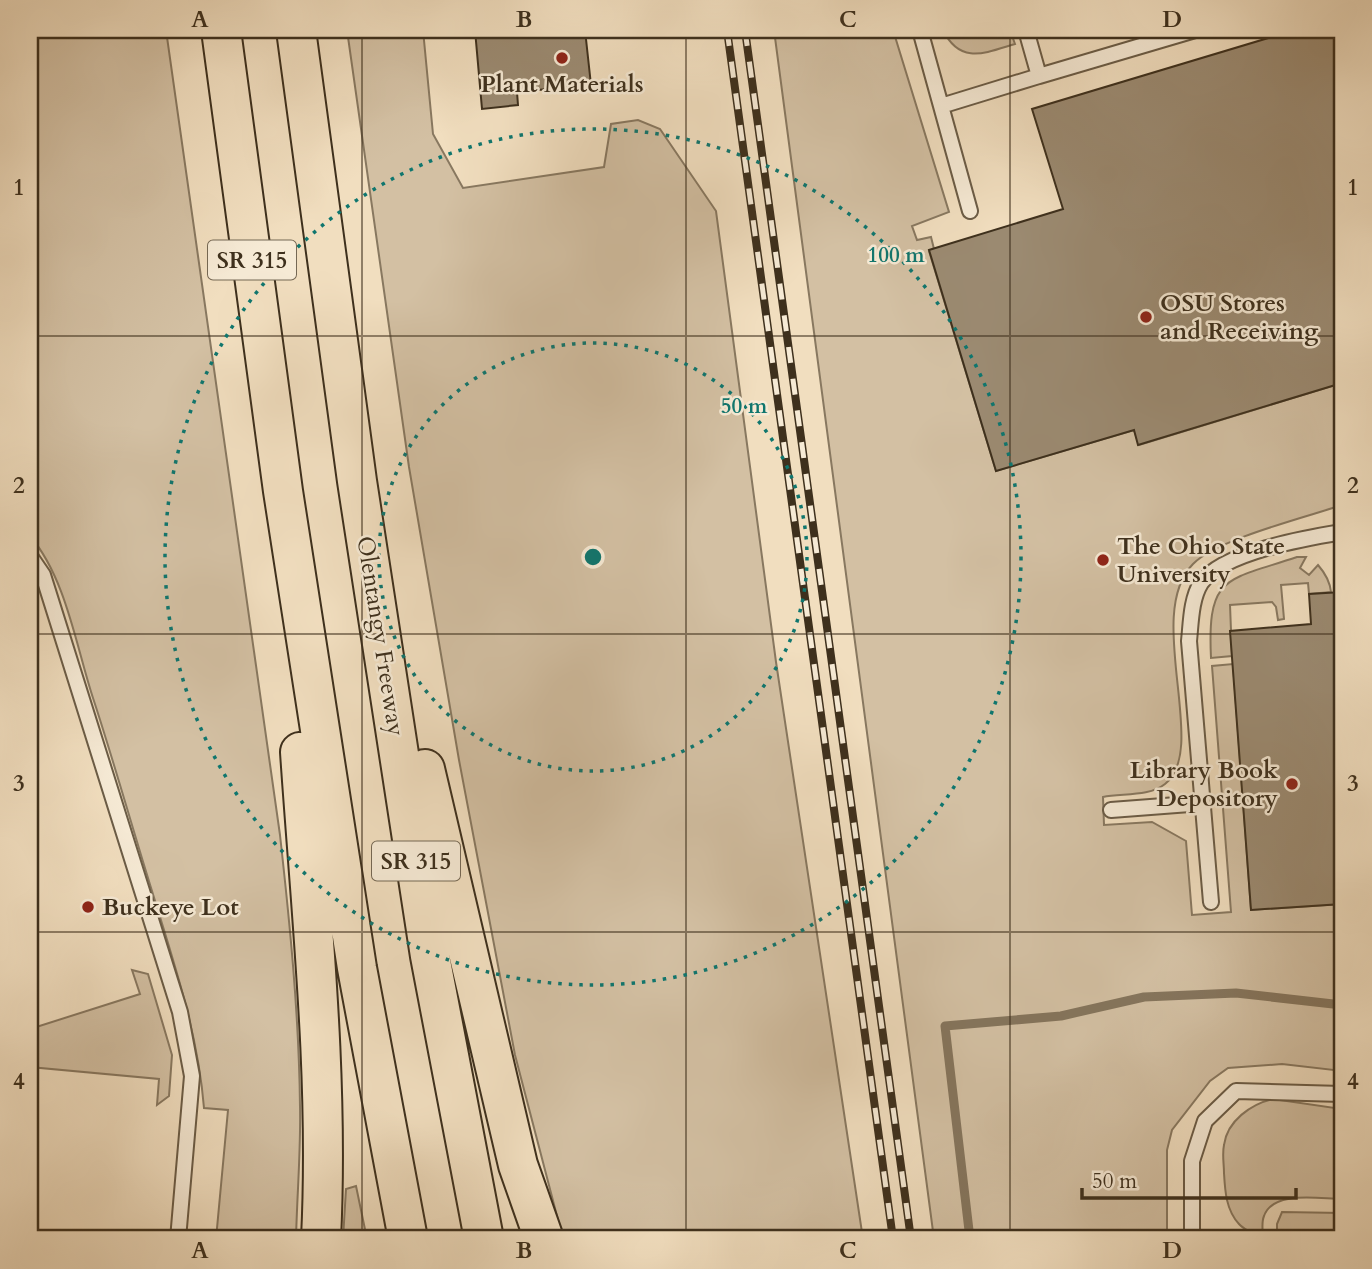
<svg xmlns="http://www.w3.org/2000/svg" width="1372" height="1269" viewBox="0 0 1372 1269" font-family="Cardo,serif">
<rect width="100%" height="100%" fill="#f1debf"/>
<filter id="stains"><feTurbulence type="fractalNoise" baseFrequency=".00286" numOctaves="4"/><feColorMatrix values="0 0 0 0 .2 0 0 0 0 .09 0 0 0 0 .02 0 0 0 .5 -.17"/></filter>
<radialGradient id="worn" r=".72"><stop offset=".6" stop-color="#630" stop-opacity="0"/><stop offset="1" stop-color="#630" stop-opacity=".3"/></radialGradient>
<path fill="#d3c0a3" stroke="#887860" stroke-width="2" d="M 30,30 L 166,30 L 280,835 C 290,925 299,1015 300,1106 C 301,1150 297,1195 296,1239 L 216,1239 L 228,1110 L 204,1108 C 198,1033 174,963 152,891 C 132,827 114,762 93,698 C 76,646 66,578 30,536 Z
M 347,30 L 423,30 L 433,134 L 463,188 L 604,167 L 611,124 L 638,120 L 660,129 L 716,211 L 776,662 L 863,1239 L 563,1239 L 515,1055 L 459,760 L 409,467 Z
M 774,30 L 893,30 L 949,212 L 912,226 L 917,240 L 931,237 L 934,249 L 929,251 L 996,471 L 1134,430 L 1139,445 L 1342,383 L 1342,505 C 1307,517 1217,539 1193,564 C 1143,615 1210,749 1165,784 C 1149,797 1122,793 1103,797 L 1104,825 L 1152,822 L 1186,841 L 1192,915 L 1231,912 L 1212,666 L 1233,664 L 1251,910 L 1342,904 L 1342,1071 L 1282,1064 L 1228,1068 L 1210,1081 L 1172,1130 L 1167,1150 L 1167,1239 L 934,1239 Z
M 943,30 L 1010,30 L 1015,44 C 985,53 960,65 943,30 Z
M 1297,557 L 1306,557 L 1300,568 L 1309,575 L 1318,565 C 1325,573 1330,582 1331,592 L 1309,594 L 1308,583 L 1281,585 L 1284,619 L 1278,620 L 1276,607 L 1272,602 L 1230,605 L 1232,656 L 1211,658 C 1207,574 1226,581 1297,557 Z
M 132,970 L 148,974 L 172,1055 L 169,1096 L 157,1105 L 159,1079 L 30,1067 L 30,1029 L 140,994 Z
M 1273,1099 L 1342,1109 L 1342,1199 C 1319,1199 1273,1190 1264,1216 C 1261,1223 1263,1231 1263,1239 C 1256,1234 1245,1231 1239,1224 C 1226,1210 1225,1191 1224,1173 C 1224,1164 1222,1154 1224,1145 C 1227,1121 1251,1104 1273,1099 Z
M 356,1186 L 367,1239 L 343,1239 L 346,1189 Z
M 1282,1212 L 1342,1213 L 1342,1239 L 1277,1239 L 1277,1224 Z"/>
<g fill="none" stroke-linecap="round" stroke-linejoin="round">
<path stroke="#85755d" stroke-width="9" d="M 970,1239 L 945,1026 L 1061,1016 L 1144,997 L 1236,993 L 1342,1005"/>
</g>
<path fill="#9b8a71" stroke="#3e301d" stroke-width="2" d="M 475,30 L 585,30 L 591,85 L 517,92 L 518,105 L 482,109 Z
M 1295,30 L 1342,30 L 1342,383 L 1138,445 L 1134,430 L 996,471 L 929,250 L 1063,209 L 1032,109 Z
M 1342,592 L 1342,904 L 1251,910 L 1230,631 L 1311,624 L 1309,594 Z"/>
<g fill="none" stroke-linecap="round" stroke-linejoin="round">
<defs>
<path id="lane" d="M 920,30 L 970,211
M 1026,30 L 1039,76 L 1195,30
M 941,106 L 1039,76
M 30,556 L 43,575 L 180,1012 L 192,1076 L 178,1239
M 1111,810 L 1203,803
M 1211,902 L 1189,641 C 1191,622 1191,599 1201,583 C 1223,552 1306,538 1342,532
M 1192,1239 L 1192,1161 L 1205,1121 L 1236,1091 L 1342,1094"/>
<path id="highway" d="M 221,30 L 283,491 L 357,968 L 408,1239
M 296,30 L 357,481 L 430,956 L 484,1239
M 300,752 C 311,914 329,1077 321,1239
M 425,769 L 518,1165 L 544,1239"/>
</defs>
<use href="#lane" stroke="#6b5c46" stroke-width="18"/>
<use href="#highway" stroke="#3e301d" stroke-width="42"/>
<use href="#lane" stroke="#f6ead5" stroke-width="14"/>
<use href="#highway" stroke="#f1debf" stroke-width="38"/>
<defs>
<path id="rail" d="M 727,30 L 893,1239
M 745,30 L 911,1239"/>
</defs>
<use href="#rail" stroke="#3e301d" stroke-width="8"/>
<use href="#rail" stroke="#f6ead5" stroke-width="5" stroke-dasharray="16" stroke-linecap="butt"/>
</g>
<path fill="none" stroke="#3e301d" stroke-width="2" stroke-opacity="0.55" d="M 362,30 L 362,1239M 686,30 L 686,1239M 1010,30 L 1010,1239M 30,336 L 1342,336M 30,634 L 1342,634M 30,932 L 1342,932"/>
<g fill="none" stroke="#0f766e" stroke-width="3.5" stroke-dasharray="3.5 7">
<circle cx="593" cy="557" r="214"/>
<circle cx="593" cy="557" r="428"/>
</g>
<g fill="#8f2418" stroke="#f6ead5" stroke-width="2.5">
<circle cx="562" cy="58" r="7"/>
<circle cx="1146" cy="317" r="7"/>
<circle cx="1103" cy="560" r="7"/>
<circle cx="1292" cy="784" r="7"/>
<circle cx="88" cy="907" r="7"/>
</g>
<g text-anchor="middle" stroke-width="5" stroke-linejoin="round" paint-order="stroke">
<g fill="#f6ead5" stroke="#756854" stroke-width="2">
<rect x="208" y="240.5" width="88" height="39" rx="5"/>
<rect x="372" y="841.5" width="88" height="39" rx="5"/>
</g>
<g font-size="23" font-weight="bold" fill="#3e301d">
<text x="252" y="268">SR 315</text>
<text x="416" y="869">SR 315</text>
</g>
<g font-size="24" font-weight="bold" fill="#3e301d" stroke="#f6ead5" text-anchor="start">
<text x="562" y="92" text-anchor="middle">Plant Materials</text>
<text x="1160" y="311">OSU Stores<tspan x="1160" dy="28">and Receiving</tspan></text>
<text x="1117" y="554">The Ohio State<tspan x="1117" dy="28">University</tspan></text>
<text x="1278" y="778" text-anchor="end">Library Book<tspan x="1278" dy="28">Depository</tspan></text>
<text x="102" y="915">Buckeye Lot</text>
</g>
<g font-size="24" fill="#3e301d" stroke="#f6ead5">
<text transform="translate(381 636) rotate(81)" y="8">Olentangy Freeway</text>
</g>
</g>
<circle cx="593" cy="557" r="10" fill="#0f766e" stroke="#f6ead5" stroke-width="3.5"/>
<g font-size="21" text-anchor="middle" font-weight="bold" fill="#0f766e" stroke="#f6ead5" stroke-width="5" stroke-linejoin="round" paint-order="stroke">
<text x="896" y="262">100 m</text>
<text x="744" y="413">50 m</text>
</g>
<rect width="1372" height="1269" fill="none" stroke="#f1debf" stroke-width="77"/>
<path d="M1082 1188v10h214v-10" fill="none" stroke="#3e301d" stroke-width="3.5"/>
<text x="1092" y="1188" font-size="21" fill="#3e301d" stroke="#f6ead5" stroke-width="5" paint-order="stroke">50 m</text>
<rect x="38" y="38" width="1296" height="1192" fill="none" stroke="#3e301d" stroke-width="2.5"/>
<g font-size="23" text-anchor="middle" font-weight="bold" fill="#3e301d">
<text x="200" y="27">A</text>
<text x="524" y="27">B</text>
<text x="848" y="27">C</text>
<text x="1172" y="27">D</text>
<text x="19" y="195">1</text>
<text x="1353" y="195">1</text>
<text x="19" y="493">2</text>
<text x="1353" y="493">2</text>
<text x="19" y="791">3</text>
<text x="1353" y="791">3</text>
<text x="19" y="1089">4</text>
<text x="1353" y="1089">4</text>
<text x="200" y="1258">A</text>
<text x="524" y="1258">B</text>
<text x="848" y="1258">C</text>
<text x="1172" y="1258">D</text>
</g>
<rect width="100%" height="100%" filter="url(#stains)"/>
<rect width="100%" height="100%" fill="url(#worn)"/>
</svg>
